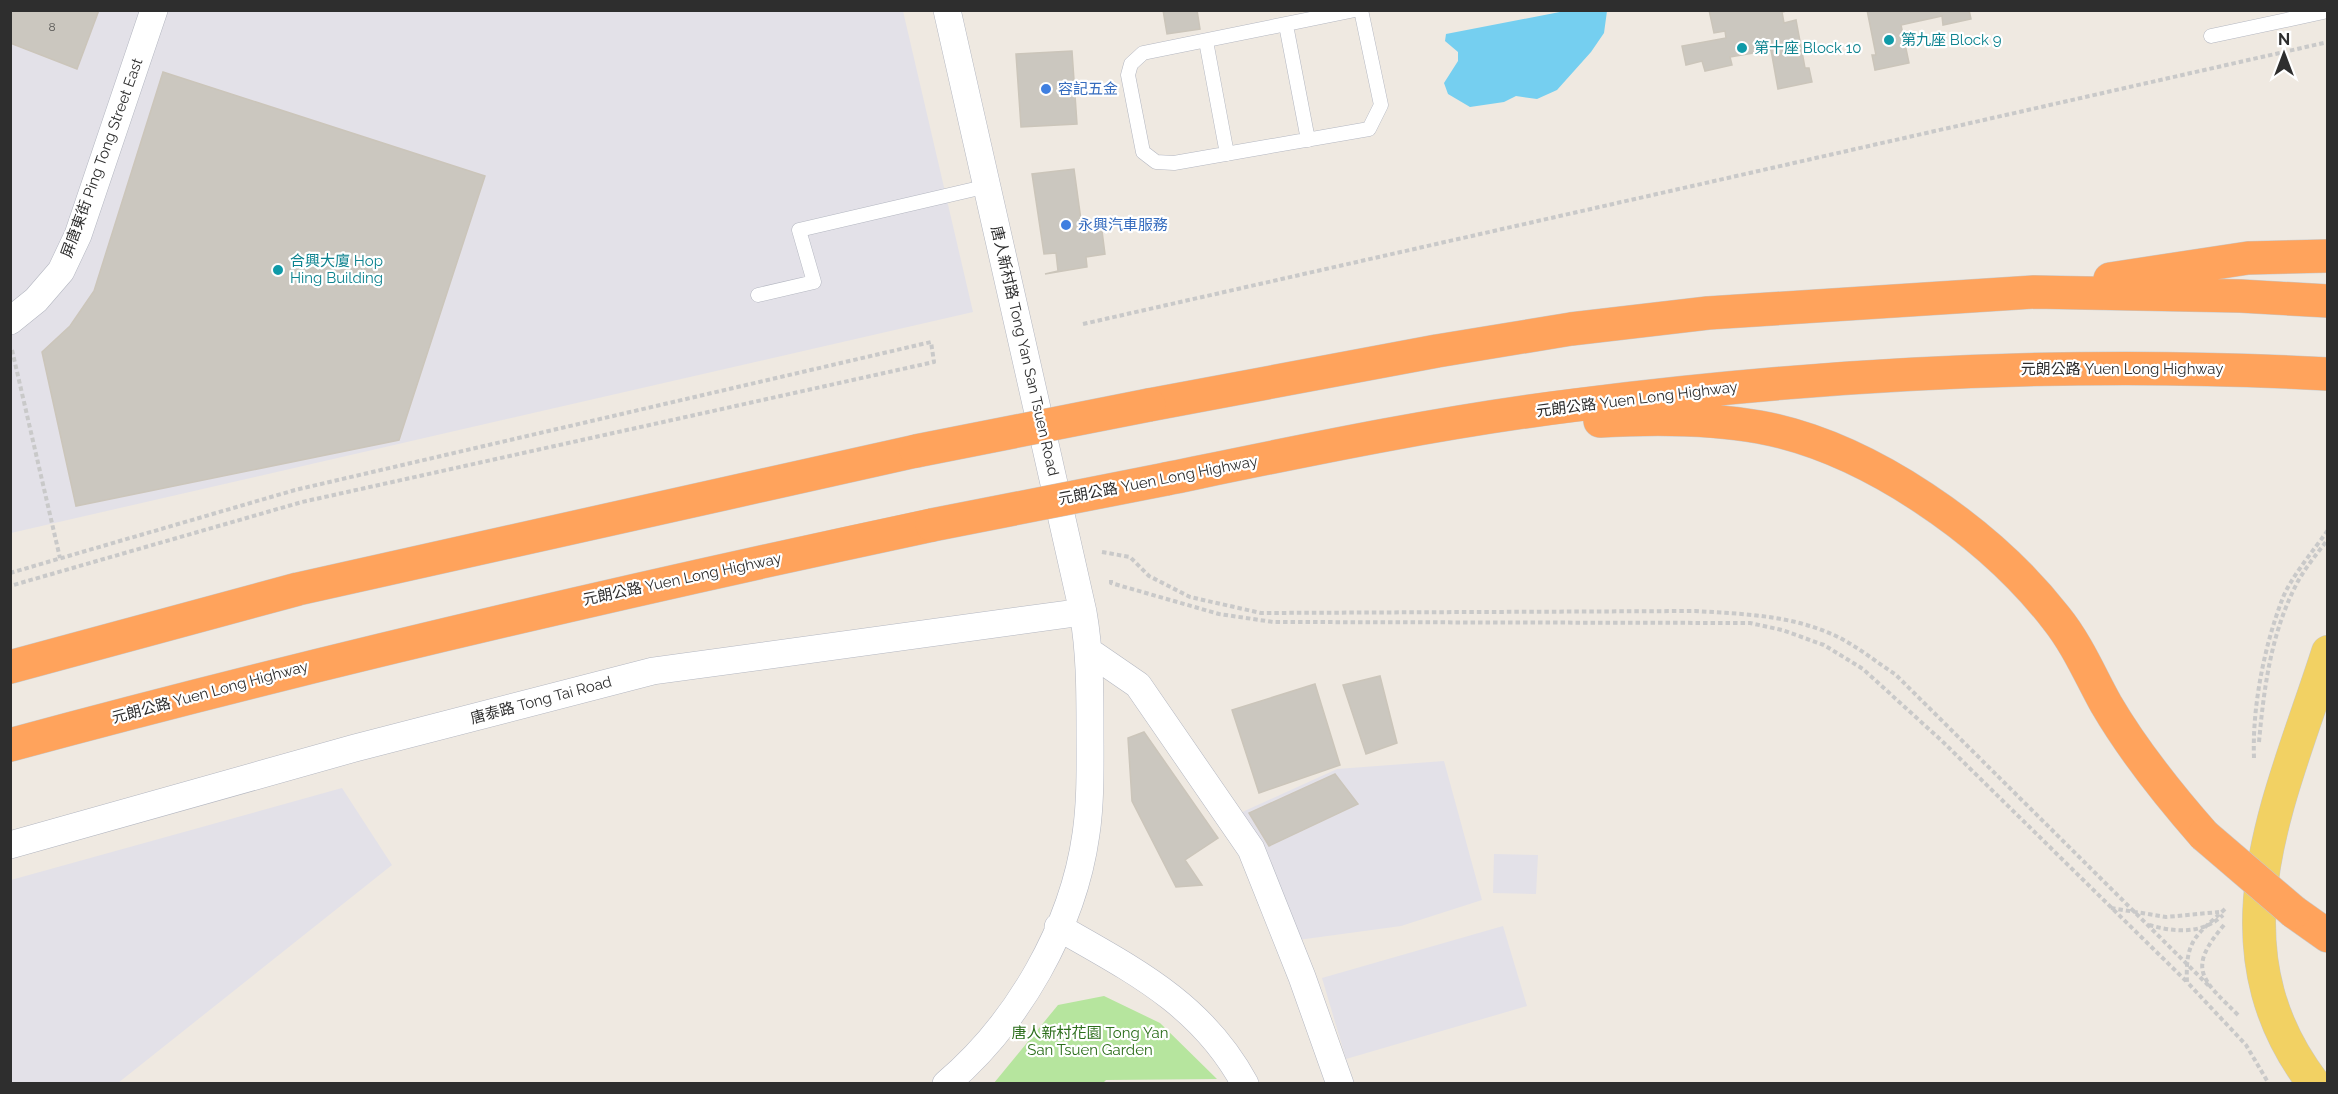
<svg xmlns="http://www.w3.org/2000/svg" width="2338" height="1094" viewBox="0 0 2338 1094" font-family="Raleway,'Noto Sans TC',sans-serif">
<rect width="100%" height="100%" fill="#efe9e1"/>
<path fill="#e3e1e8" d="M 11,11 L 903,11 L 973,312 L 11,533 Z
M 1444,761 L 1482,900 L 1401,926 L 1298,940 L 1238,814 L 1337,769 Z
M 342,788 L 392,865 L 118,1083 L 11,1083 L 11,880 Z
M 1494,854 L 1538,855 L 1536,894 L 1493,893 Z
M 1503,926 L 1527,1006 L 1346,1059 L 1322,978 Z"/>
<path fill="#b6e59e" d="M 1104,996 L 1160,1023 L 1217,1079 L 1106,1080 L 1102,1084 L 994,1083 L 1058,1005 Z"/>
<path fill="#75cff0" d="M 1570,10 L 1607,11 L 1604,33 L 1591,52 L 1557,90 L 1537,99 L 1516,96 L 1504,102 L 1470,107 L 1448,94 L 1444,83 L 1458,61 L 1458,52 L 1445,41 L 1446,34 Z"/>
<path fill="#cbc7bf" stroke="#cbc5ba" stroke-width="1.5" d="M 10,10 L 99,10 L 77,69 L 10,43 Z
M 1163,10 L 1197,10 L 1200,29 L 1167,34 Z
M 1709,10 L 1791,10 L 1782,12 L 1784,23 L 1796,20 L 1805,68 L 1809,68 L 1812,82 L 1778,89 L 1771,50 L 1730,57 L 1732,65 L 1705,71 L 1702,61 L 1686,65 L 1682,46 L 1726,38 L 1725,31 L 1714,33 Z
M 1867,10 L 1969,10 L 1971,19 L 1943,25 L 1942,16 L 1901,25 L 1909,63 L 1875,70 L 1872,55 L 1876,55 Z
M 1072,51 L 1077,124 L 1021,127 L 1016,54 Z
M 163,72 L 485,176 L 399,440 L 76,506 L 42,352 L 70,326 L 94,291 Z
M 1074,169 L 1081,220 L 1102,231 L 1105,254 L 1086,257 L 1087,267 L 1045,274 L 1058,271 L 1056,253 L 1044,254 L 1032,174 Z
M 1380,676 L 1397,743 L 1366,754 L 1343,685 Z
M 1315,684 L 1340,765 L 1259,793 L 1232,710 Z
M 1144,732 L 1218,838 L 1185,860 L 1202,885 L 1176,887 L 1132,801 L 1128,738 Z
M 1335,774 L 1358,804 L 1269,846 L 1249,813 Z"/>
<g fill="none" stroke-linecap="round" stroke-linejoin="round">
<defs>
<path id="service" d="M 1355,10 L 1143,53 L 1131,64 L 1128,75 L 1143,152 L 1156,162 L 1174,163 L 1369,129 L 1381,105 L 1361,10
M 1286,25 L 1308,140
M 2211,36 L 2328,11
M 1206,41 L 1227,154
M 758,295 L 814,282 L 799,230 L 988,186"/>
<path id="minor" d="M 10,321 L 36,300 L 61,271 L 78,235 L 154,10
M 1090,652 L 1138,685 L 1251,849 L 1302,977 L 1340,1084
M 10,845 L 355,748 L 653,671 L 1083,612
M 1058,927 C 1133,970 1202,1004 1245,1084
M 946,1084 C 1018,1023 1073,927 1086,834 C 1091,800 1090,764 1090,730 C 1090,690 1090,652 1083,612 L 947,10"/>
<path id="primary" d="M 2314,1084 C 2207,944 2281,799 2328,652"/>
<path id="motorway" d="M 2110,279 L 2248,258 L 2328,256
M 1149,405 L 1437,351 L 1571,329 L 1708,313 L 2034,292 L 2240,296 L 2328,301
M 1600,421 C 1652,418 1708,418 1759,427 C 1868,447 1989,532 2056,618 C 2077,644 2090,675 2106,704 C 2134,752 2168,794 2204,835
M 1166,479 C 1302,451 1438,422 1576,405 C 1826,373 2076,360 2328,374
M 10,667 L 298,589 L 916,451
M 10,745 C 316,662 623,591 932,525
M 2294,912 L 2328,936"/>
</defs>
<use href="#service" stroke="#b4b7c1" stroke-width="15"/>
<use href="#minor" stroke="#b4b7c1" stroke-width="28"/>
<use href="#primary" stroke="#c9c9c9" stroke-width="34"/>
<use href="#motorway" stroke="#c9c9c9" stroke-width="34"/>
<path stroke="#c9c9c9" stroke-width="4" stroke-dasharray="4.5 3" stroke-linecap="butt" d="M 1083,324 L 2328,42
M 12,350 L 60,558
M 1102,552 L 1130,557 L 1149,576 L 1190,597 L 1261,613 L 1695,611 C 1744,614 1791,615 1836,636 C 1857,646 1876,662 1895,674 L 2209,986
M 10,573 L 295,490 L 931,342 L 934,362 L 302,502 L 10,586
M 1111,580 L 1111,583 L 1219,614 L 1273,622 L 1750,623 L 1782,630 L 1824,645 L 1863,669 L 1942,741 L 2187,982
M 2259,742 C 2264,687 2271,634 2296,585 C 2304,569 2317,554 2328,539
M 2254,758 C 2252,708 2264,647 2282,600 C 2290,578 2314,550 2328,530
M 2111,908 L 2166,917 L 2219,912
M 2225,909 C 2197,935 2185,939 2187,982 L 2246,1045 L 2269,1084
M 2149,925 C 2174,932 2202,935 2223,915
M 2224,925 C 2186,970 2202,979 2239,1016"/>
<use href="#service" stroke="#fff" stroke-width="14"/>
<use href="#minor" stroke="#fff" stroke-width="27"/>
<use href="#primary" stroke="#f2d163" stroke-width="33"/>
<use href="#motorway" stroke="#ffa35c" stroke-width="33"/>
<defs>
<path id="motorway-bridge" d="M 916,451 L 1149,405
M 932,525 L 1166,479
M 2204,835 L 2294,912"/>
</defs>
<use href="#motorway-bridge" stroke="#c9c9c9" stroke-width="34" stroke-linecap="butt"/>
<use href="#motorway-bridge" stroke="#ffa35c" stroke-width="33"/>
</g>
<g fill="#0f9aa8" stroke="#fff" stroke-width="2">
<circle cx="1889" cy="40" r="6"/>
<circle cx="1742" cy="48" r="6"/>
<circle cx="278" cy="270" r="6"/>
</g>
<g fill="#3f7fe0" stroke="#fff" stroke-width="2">
<circle cx="1046" cy="89" r="6"/>
<circle cx="1066" cy="225" r="6"/>
</g>
<g text-anchor="middle" stroke-width="4.5" stroke-linejoin="round" paint-order="stroke">
<g font-size="12" fill="#555452">
<text x="52" y="31">8</text>
</g>
<g font-size="15" fill="#0d838f" stroke="#fff" text-anchor="start">
<text x="1901" y="45">第九座 Block 9</text>
<text x="1754" y="53">第十座 Block 10</text>
<text x="290" y="266">合興大廈 Hop<tspan x="290" dy="17">Hing Building</tspan></text>
</g>
<g font-size="15" fill="#366cbe" stroke="#fff" text-anchor="start">
<text x="1058" y="94">容記五金</text>
<text x="1078" y="230">永興汽車服務</text>
</g>
<g font-size="15" fill="#2e2e2e" stroke="#fff">
<text transform="translate(102 158) rotate(-70)" y="5">屏唐東街 Ping Tong Street East</text>
<text transform="translate(1025 351) rotate(77)" y="5">唐人新村路 Tong Yan San Tsuen Road</text>
<text x="2122" y="374">元朗公路 Yuen Long Highway</text>
<text transform="translate(1637 399) rotate(-7)" y="5">元朗公路 Yuen Long Highway</text>
<text transform="translate(1158 480) rotate(-11)" y="5">元朗公路 Yuen Long Highway</text>
<text transform="translate(682 579) rotate(-12)" y="5">元朗公路 Yuen Long Highway</text>
<text transform="translate(210 692) rotate(-15)" y="5">元朗公路 Yuen Long Highway</text>
<text transform="translate(541 700) rotate(-15)" y="5">唐泰路 Tong Tai Road</text>
</g>
<g font-size="15" fill="#2c6e1b" stroke="#fff">
<text x="1090" y="1038">唐人新村花園 Tong Yan<tspan x="1090" dy="17">San Tsuen Garden</tspan></text>
</g>
</g>
<rect width="2338" height="1094" fill="none" stroke="#2e2e2e" stroke-width="24"/>
<g transform="translate(2284 54)" stroke="#ffffff" stroke-width="4.5" paint-order="stroke">
<path d="M0-4.5L10 22L0 15L-10 22Z" fill="#2e2e2e"/>
<text y="-9" font-size="16" font-weight="bold" text-anchor="middle" fill="#2e2e2e">N</text>
</g>
</svg>
